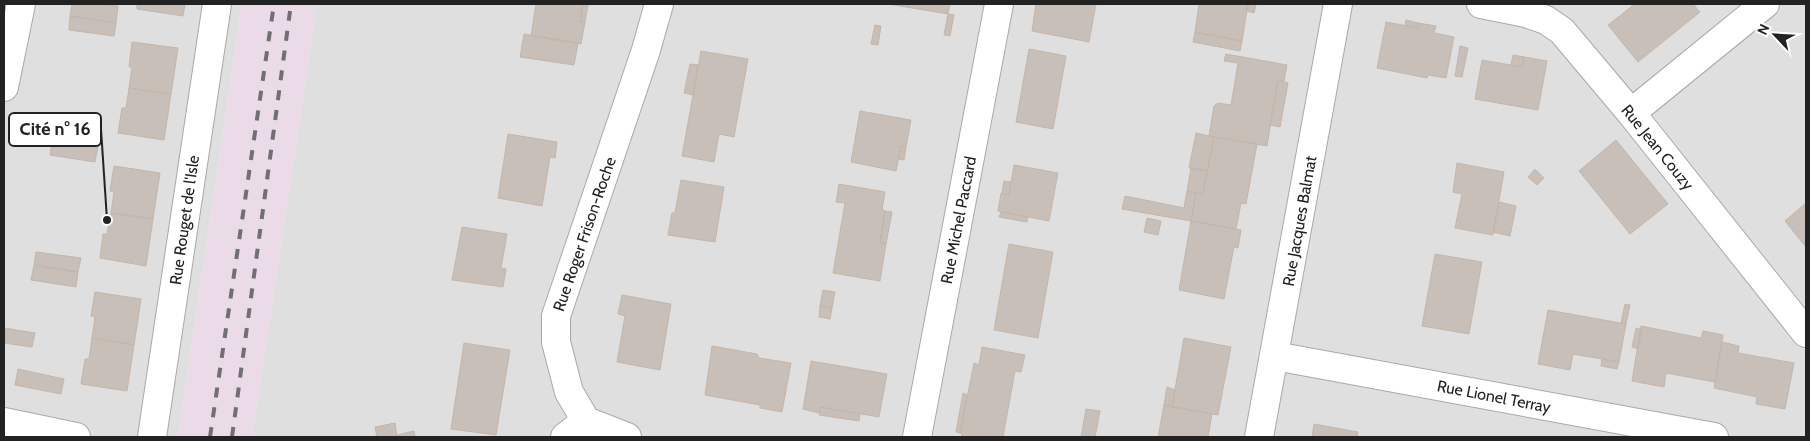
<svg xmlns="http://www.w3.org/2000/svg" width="1810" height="441" viewBox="0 0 1810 441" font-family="Cabin,sans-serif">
<rect width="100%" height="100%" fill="#f2efe9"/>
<path fill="#e0dfdf" d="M 4,4 L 242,4 L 178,437 L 4,437 Z
M 317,4 L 1806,4 L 1806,437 L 252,437 Z"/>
<path fill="#ebdbe8" d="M 242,4 L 317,4 L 252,437 L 178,437 Z"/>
<path fill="#c7bfb8" stroke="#c4b6ab" d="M 72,4 L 103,4 L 118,6 L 116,23 L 70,16 Z
M 137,4 L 185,4 L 183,16 L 137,9 Z
M 536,4 L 583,4 L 580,22 L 585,22 L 581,44 L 531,36 Z
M 583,4 L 588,4 L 585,22 L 580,22 Z
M 888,4 L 950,4 L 948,14 Z
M 1036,4 L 1096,4 L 1089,42 L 1032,31 Z
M 1199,4 L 1248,4 L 1242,41 L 1195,32 Z
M 1248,4 L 1256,4 L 1254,13 L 1247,11 Z
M 1635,4 L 1693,4 L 1700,12 L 1638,62 L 1608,25 Z
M 948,14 L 954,15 L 950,36 L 944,35 Z
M 70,16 L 116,23 L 114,36 L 69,30 Z
M 1406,20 L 1418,23 L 1418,28 L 1405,26 Z
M 1386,22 L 1418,28 L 1418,23 L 1436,26 L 1434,33 L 1454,37 L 1446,78 L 1428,75 L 1427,78 L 1377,68 Z
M 875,25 L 881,26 L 878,45 L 871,44 Z
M 1195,32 L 1242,41 L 1240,51 L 1193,42 Z
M 524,34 L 578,43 L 574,65 L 520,57 Z
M 132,42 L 178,48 L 171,94 L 129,88 L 132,67 L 129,67 Z
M 1460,46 L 1468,48 L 1462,77 L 1455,76 Z
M 1029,49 L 1066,56 L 1053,129 L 1016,122 Z
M 701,51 L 748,59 L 734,137 L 719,134 L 714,162 L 682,156 Z
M 1226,54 L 1287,65 L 1284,81 L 1278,80 L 1267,146 L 1209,136 L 1214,106 L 1218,103 L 1231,105 L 1238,63 L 1224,61 Z
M 1513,55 L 1524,57 L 1522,67 L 1511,65 Z
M 1524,57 L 1547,61 L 1538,110 L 1475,99 L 1482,60 L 1522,67 Z
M 690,64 L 698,65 L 693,95 L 684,93 Z
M 1278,80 L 1288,83 L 1280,127 L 1270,125 Z
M 129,88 L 171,94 L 164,140 L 118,133 L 122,108 L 126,108 Z
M 860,111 L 911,120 L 906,147 L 901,146 L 896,171 L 851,162 Z
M 54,127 L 99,133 L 98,147 L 52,141 Z
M 1196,133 L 1214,137 L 1207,171 L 1189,168 Z
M 508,134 L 557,142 L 555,158 L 550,157 L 542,206 L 498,198 Z
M 1214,137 L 1257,144 L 1246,204 L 1241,203 L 1236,229 L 1191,221 L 1196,193 L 1203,194 Z
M 1616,140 L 1668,204 L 1630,234 L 1579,171 Z
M 52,141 L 98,147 L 95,162 L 50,155 Z
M 901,146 L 906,147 L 904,160 L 898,159 Z
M 1457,163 L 1504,172 L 1493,235 L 1455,228 L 1462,194 L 1453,192 Z
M 1014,165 L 1058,173 L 1049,221 L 998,211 L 1001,193 L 1009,195 Z
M 114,166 L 160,173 L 153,219 L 111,213 L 114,192 L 110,191 Z
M 1191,168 L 1207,171 L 1203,194 L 1187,191 Z
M 1535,169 L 1544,178 L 1537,185 L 1528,177 Z
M 681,180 L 724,187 L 715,242 L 668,235 L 672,213 L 675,213 Z
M 1004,181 L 1011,182 L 1009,195 L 1002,193 Z
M 839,184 L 885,192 L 882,209 L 885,211 L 880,243 L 886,244 L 880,281 L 833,273 L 845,203 L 836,202 Z
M 1187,191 L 1196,193 L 1191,221 L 1122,209 L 1125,196 L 1184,208 Z
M 1499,202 L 1516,206 L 1510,236 L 1493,232 Z
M 1806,203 L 1806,247 L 1785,221 Z
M 885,211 L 892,212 L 886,244 L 880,243 Z
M 1001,212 L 1028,217 L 1027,222 L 999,217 Z
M 111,213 L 153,219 L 146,266 L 100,258 L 103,234 L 107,234 Z
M 1147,218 L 1161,221 L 1158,235 L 1144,232 Z
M 1191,221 L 1241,230 L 1238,248 L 1234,247 L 1224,299 L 1179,290 Z
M 462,227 L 507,234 L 501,268 L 506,269 L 503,287 L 452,280 Z
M 1009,244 L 1053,252 L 1038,338 L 994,330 Z
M 36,252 L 81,258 L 78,272 L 34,265 Z
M 1435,254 L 1482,262 L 1469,334 L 1422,326 Z
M 34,265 L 78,272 L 76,287 L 31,280 Z
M 823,290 L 835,292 L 832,308 L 820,306 Z
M 95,292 L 141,299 L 134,345 L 92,338 L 95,317 L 91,316 Z
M 622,295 L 671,304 L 660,370 L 617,362 L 625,316 L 618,314 Z
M 1625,304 L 1630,305 L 1626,324 L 1621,323 Z
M 820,306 L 832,308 L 830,319 L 819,317 Z
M 1548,310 L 1626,324 L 1619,362 L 1573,354 L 1570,370 L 1538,364 Z
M 1641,326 L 1701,338 L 1703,331 L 1723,335 L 1715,382 L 1666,373 L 1664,387 L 1632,381 Z
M 4,328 L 35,333 L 32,347 L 4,343 Z
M 1636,328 L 1642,329 L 1638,349 L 1632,347 Z
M 92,338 L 134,345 L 127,391 L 81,384 L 85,359 L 89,359 Z
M 1184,338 L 1231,347 L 1218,415 L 1172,407 Z
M 1722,342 L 1739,346 L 1738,353 L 1794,363 L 1785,409 L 1756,404 L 1757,397 L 1714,388 Z
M 464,343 L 510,350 L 496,435 L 451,429 Z
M 712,346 L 757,354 L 759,358 L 791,363 L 782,412 L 760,408 L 760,405 L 705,395 Z
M 982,347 L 1025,355 L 1021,372 L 1015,371 L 1003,437 L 961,437 L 962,434 L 960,433 L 974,363 L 979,365 Z
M 1602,359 L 1619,362 L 1617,369 L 1601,366 Z
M 811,361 L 887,374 L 879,417 L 820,407 L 819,413 L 803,409 Z
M 18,369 L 64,379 L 61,394 L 15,385 Z
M 1167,387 L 1175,390 L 1172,407 L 1164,405 Z
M 963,393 L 967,395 L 960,433 L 956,432 Z
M 1164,405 L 1212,414 L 1208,437 L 1158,437 Z
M 820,407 L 860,414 L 859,421 L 819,415 Z
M 1086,409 L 1100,411 L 1095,437 L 1081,437 Z
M 395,423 L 397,437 L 377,437 L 375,427 Z
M 1314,424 L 1358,432 L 1357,437 L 1312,437 Z
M 414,431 L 415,437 L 397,437 L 397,435 Z"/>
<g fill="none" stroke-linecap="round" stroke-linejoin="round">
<defs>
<path id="minor" d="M 1481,4 L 1526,13 L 1546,20 L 1562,31 L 1631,113 L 1806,333
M 4,87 L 21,4
M 1631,113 L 1765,4
M 1275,356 L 1714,437
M 4,422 L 76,437
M 152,437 L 217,4
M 565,437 L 586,421
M 627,437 L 586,421 L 569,392 L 556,342 L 556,316 L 646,50 L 659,4
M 917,437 L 999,4
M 1259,437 L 1338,4"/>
</defs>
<use href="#minor" stroke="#a9a9a9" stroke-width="30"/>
<use href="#minor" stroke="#fff" stroke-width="28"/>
<path stroke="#707070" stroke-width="4" stroke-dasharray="10 10" stroke-linecap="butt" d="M 210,437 L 274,4
M 232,437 L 291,4"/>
</g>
<g text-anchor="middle" stroke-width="5" stroke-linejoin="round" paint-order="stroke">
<g font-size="16" fill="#222" stroke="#fff">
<text transform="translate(1658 147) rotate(51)" y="6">Rue Jean Couzy</text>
<text transform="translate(184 220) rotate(-82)" y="6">Rue Rouget de l'Isle</text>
<text transform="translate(958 220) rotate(-79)" y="6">Rue Michel Paccard</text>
<text transform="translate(1299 221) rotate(-80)" y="6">Rue Jacques Balmat</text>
<text transform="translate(584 234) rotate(-71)" y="6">Rue Roger Frison-Roche</text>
<text transform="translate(1494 396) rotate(11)" y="6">Rue Lionel Terray</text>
</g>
</g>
<path fill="none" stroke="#222" stroke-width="2" d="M107 220L101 129"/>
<circle fill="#222" stroke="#fff" stroke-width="2" cx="107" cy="220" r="5"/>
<rect fill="#fff" stroke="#222" stroke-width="2" x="9" y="113" width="92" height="33" rx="5"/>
<g font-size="18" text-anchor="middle" font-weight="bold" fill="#222">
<text x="55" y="135">Cité n° 16</text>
</g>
<rect width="1810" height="441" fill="none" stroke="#222222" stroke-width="10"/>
<g transform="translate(1775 35) rotate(295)" stroke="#ffffff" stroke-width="4" paint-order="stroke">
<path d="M0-4L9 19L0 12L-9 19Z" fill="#222222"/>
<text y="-8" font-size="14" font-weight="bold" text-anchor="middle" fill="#222222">N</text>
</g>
</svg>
